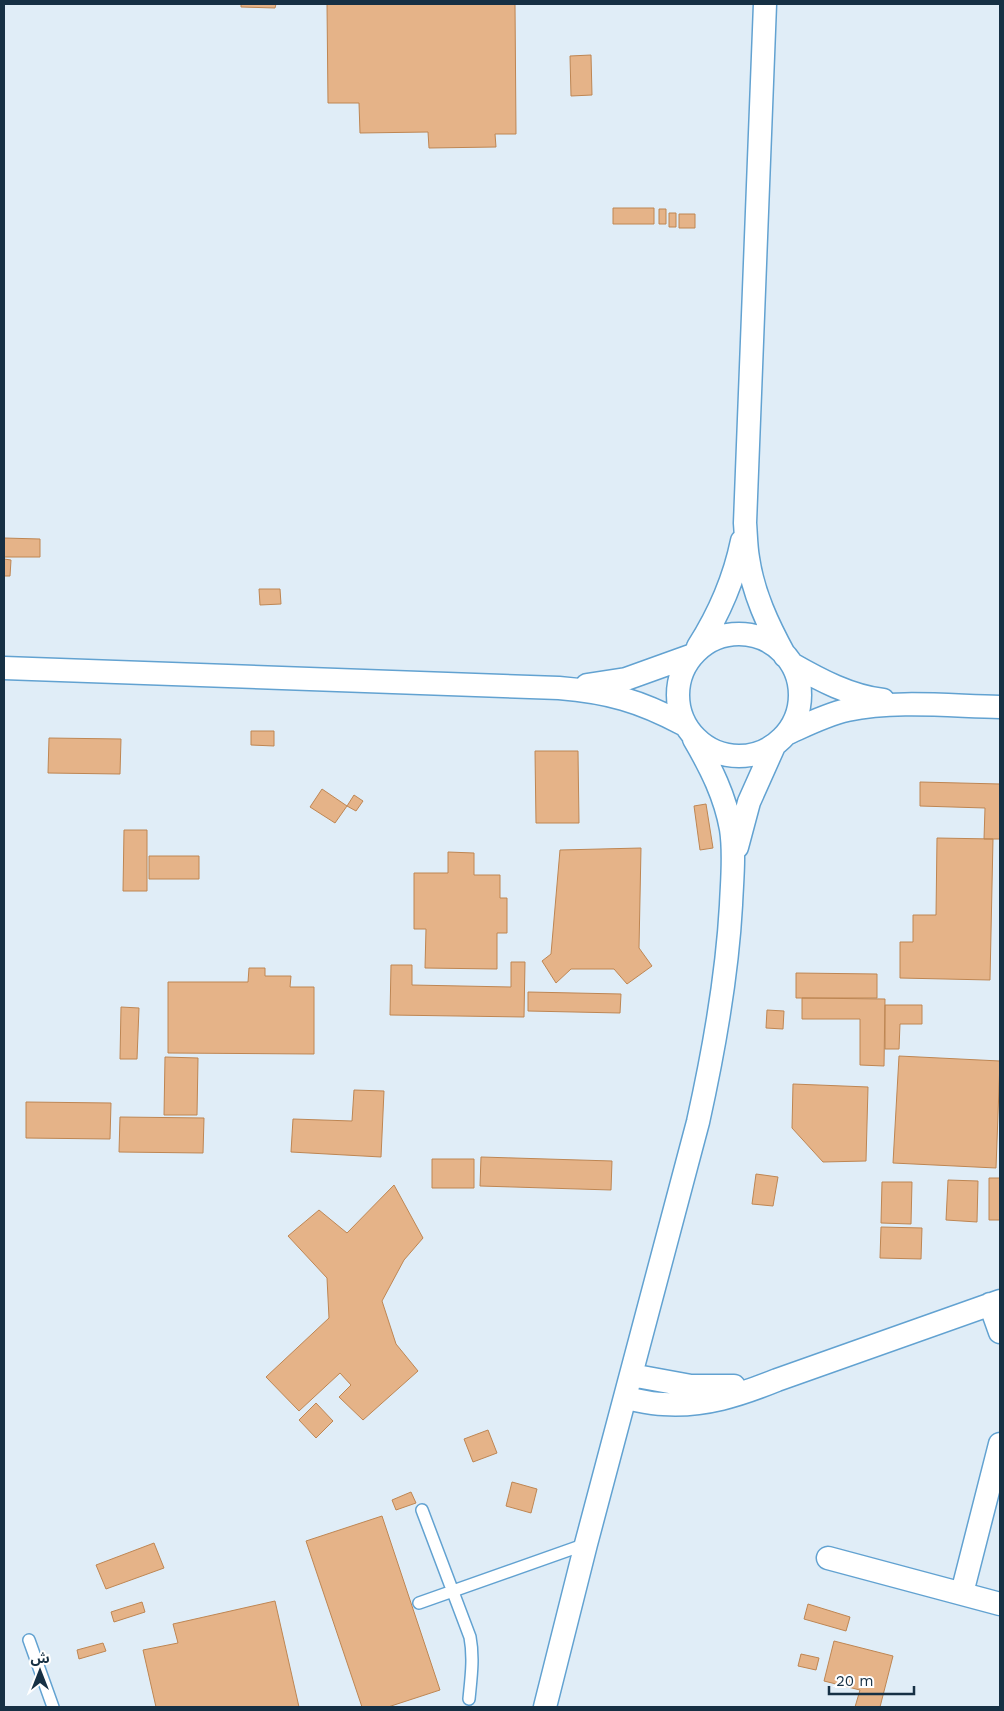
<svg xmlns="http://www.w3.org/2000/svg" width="1004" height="1711" viewBox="0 0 1004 1711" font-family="'Work Sans','Noto Sans Arabic',sans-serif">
<rect width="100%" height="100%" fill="#e0edf7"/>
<path fill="#e5b388" stroke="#be8653" d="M 241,4 L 276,4 L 275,8 L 241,7 Z
M 327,4 L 515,4 L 516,134 L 495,134 L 496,147 L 429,148 L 428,132 L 360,133 L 359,103 L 328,103 Z
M 591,55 L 592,95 L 571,96 L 570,56 Z
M 613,208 L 654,208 L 654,224 L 613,224 Z
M 659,209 L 666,209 L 666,224 L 659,224 Z
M 669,213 L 676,213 L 676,227 L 669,227 Z
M 679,214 L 695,214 L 695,228 L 679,228 Z
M 4,538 L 40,539 L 40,557 L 4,557 Z
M 4,559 L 11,560 L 10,576 L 4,576 Z
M 259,589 L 280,589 L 281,604 L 260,605 Z
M 251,731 L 274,731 L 274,746 L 251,745 Z
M 49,738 L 121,739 L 120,774 L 48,773 Z
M 535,751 L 578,751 L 579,823 L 536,823 Z
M 920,782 L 1000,784 L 1000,839 L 984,839 L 985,808 L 920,806 Z
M 322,789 L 347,806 L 335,823 L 310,807 Z
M 354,795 L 363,801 L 356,811 L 347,806 Z
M 706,804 L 713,848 L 700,850 L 694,806 Z
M 124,830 L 147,830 L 147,891 L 123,891 Z
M 937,838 L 993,839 L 990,980 L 900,978 L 900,942 L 913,942 L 913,915 L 936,915 Z
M 641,848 L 639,948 L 652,966 L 627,984 L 614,969 L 571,969 L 556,983 L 542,961 L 551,954 L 560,850 Z
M 448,852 L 474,853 L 474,875 L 500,875 L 500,898 L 507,898 L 507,933 L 497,933 L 497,969 L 425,968 L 426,929 L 414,929 L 414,873 L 448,873 Z
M 149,856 L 199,856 L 199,879 L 149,879 Z
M 511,962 L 525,962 L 524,1017 L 390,1015 L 391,965 L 412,965 L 412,985 L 511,987 Z
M 249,968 L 265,968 L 265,976 L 291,976 L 290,987 L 314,987 L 314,1054 L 168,1053 L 168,982 L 248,982 Z
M 796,973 L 877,974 L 877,998 L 796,998 Z
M 528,992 L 621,994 L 620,1013 L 528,1011 Z
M 802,998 L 885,999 L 884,1066 L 860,1065 L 860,1019 L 802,1019 Z
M 885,1005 L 922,1005 L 922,1024 L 900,1024 L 899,1049 L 885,1049 Z
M 121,1007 L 139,1008 L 137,1059 L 120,1059 Z
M 767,1010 L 784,1011 L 783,1029 L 766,1028 Z
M 899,1056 L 1000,1061 L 996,1168 L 893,1163 Z
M 165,1057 L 198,1058 L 197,1115 L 164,1115 Z
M 793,1084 L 868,1087 L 866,1161 L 823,1162 L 792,1128 Z
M 354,1090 L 384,1091 L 381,1157 L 291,1152 L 293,1119 L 352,1121 Z
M 26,1102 L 111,1103 L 110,1139 L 26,1138 Z
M 120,1117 L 204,1118 L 203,1153 L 119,1152 Z
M 481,1157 L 612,1161 L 611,1190 L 480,1186 Z
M 432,1159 L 474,1159 L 474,1188 L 432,1188 Z
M 756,1174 L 778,1177 L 773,1206 L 752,1204 Z
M 989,1178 L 1000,1178 L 1000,1220 L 989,1220 Z
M 948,1180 L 978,1181 L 977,1222 L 946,1220 Z
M 882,1182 L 912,1182 L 911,1224 L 881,1223 Z
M 394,1185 L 423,1238 L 404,1260 L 382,1301 L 396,1344 L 418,1371 L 363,1420 L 339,1397 L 351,1385 L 340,1373 L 299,1411 L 266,1377 L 329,1318 L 327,1278 L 288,1236 L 319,1210 L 347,1233 Z
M 881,1227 L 922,1228 L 921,1259 L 880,1258 Z
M 316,1403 L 333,1421 L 316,1438 L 299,1420 Z
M 488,1430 L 497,1453 L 473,1462 L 464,1439 Z
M 512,1482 L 537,1489 L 531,1513 L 506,1506 Z
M 411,1492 L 416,1503 L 396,1510 L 392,1500 Z
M 382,1516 L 440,1690 L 388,1707 L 362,1707 L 306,1541 Z
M 154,1543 L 164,1568 L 106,1589 L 96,1565 Z
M 275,1601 L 299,1707 L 156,1707 L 143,1650 L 178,1643 L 173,1624 Z
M 142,1602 L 145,1612 L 114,1622 L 111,1612 Z
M 808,1604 L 850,1617 L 846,1631 L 804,1619 Z
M 834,1641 L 893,1656 L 880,1707 L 855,1707 L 860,1690 L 824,1681 Z
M 103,1643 L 106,1651 L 79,1659 L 77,1650 Z
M 801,1654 L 819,1658 L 816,1670 L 798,1666 Z"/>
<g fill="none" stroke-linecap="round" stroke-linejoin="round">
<defs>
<path id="service" d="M 422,1510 L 470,1637 C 474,1658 471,1678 469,1699
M 419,1603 L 586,1544
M 29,1640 L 53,1707"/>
<path id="minor" d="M 765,4 L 745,523 C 746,535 746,547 748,558 C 753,593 768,625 785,656
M678 695a61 61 0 1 1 122 0a61 61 0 1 1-122 0Z
M 698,647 C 719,614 734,580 742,541
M 792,664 C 820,680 850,696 883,700
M 4,668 L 559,688 C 608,692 640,701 683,724
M 587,685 L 626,679 L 690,656
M 786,734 C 806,725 825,715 847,710 C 897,700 949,706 1000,707
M 737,847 L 749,802 L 774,746
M 990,1304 L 1000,1332
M 631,1375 L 691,1386 L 734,1386
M 625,1398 C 637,1400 651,1404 663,1404 C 704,1407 740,1395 777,1380 L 1000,1301
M 828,1558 L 1000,1604
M 962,1593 L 1000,1444
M 545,1707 L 586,1544 L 698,1122 C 714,1050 727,979 731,905 C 732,880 735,854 731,829 C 725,796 711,768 694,739"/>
</defs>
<use href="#service" stroke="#62a2d1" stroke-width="14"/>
<use href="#minor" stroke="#62a2d1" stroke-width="25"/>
<use href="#service" stroke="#fff" stroke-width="11"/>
<use href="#minor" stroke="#fff" stroke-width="22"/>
</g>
<rect width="1004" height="1711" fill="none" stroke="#163044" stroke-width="10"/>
<g transform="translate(40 1671)" stroke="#ffffff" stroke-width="4" paint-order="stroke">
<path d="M0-4L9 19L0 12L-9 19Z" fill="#163044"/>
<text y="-8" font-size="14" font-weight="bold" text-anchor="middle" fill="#163044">ش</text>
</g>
<path d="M829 1686v8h85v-8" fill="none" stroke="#163044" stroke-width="2.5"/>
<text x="836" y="1686" font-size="15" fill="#163044" stroke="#ffffff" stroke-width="4" paint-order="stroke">20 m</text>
</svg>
